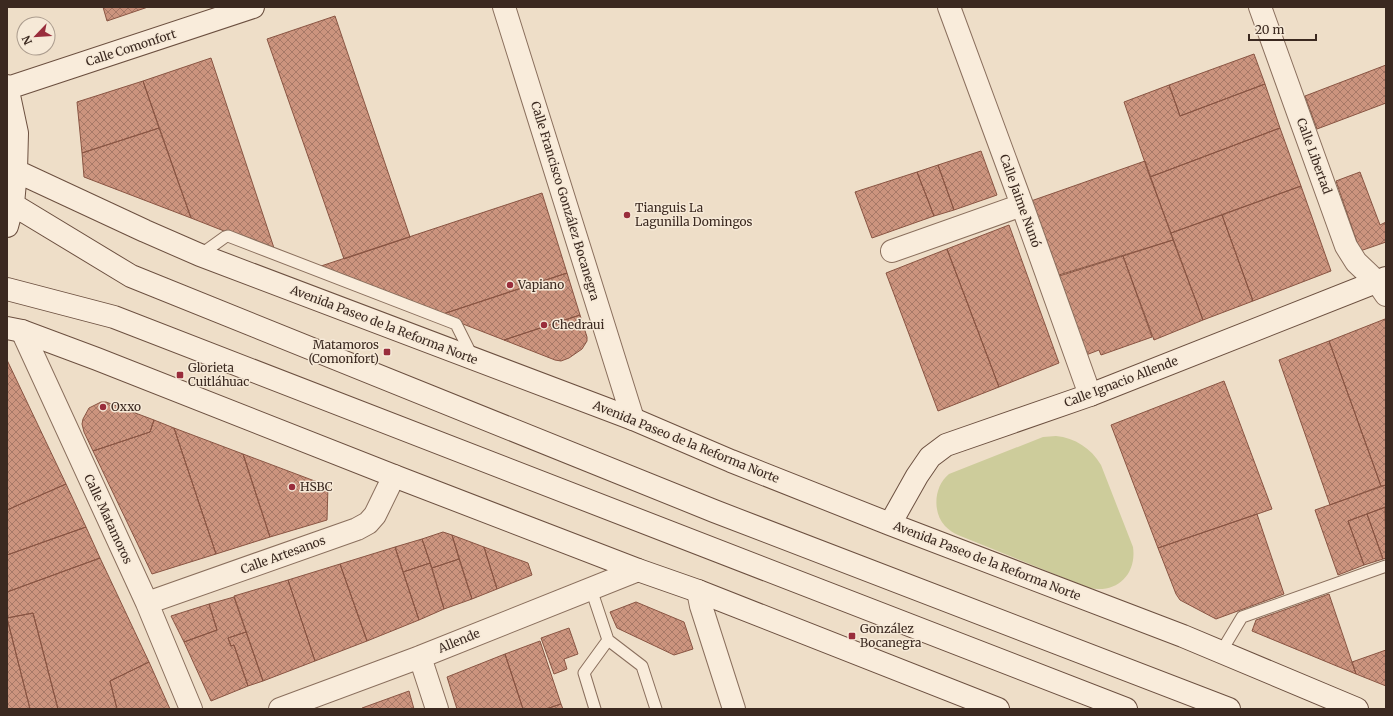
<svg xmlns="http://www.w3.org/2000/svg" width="1393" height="716" viewBox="0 0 1393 716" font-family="Merriweather,serif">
<defs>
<pattern id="building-cross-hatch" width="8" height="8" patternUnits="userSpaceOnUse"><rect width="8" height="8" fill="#cc947e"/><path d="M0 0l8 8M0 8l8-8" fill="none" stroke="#a77967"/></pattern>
</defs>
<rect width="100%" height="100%" fill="#eedec8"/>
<path fill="#cdcc9b" d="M 1056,436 C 1075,438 1091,448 1101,465 L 1133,547 C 1137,575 1116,594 1089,588 L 958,535 C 953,533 949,530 945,526 C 932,512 934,486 949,474 L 1043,437 Z"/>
<path fill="url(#building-cross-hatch)" stroke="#895543" d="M 103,7 L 148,7 L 107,21 Z
M 335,16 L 410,237 L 344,259 L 267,39 Z
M 1254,54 L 1265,84 L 1180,116 L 1169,85 Z
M 211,58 L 275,251 L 191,218 L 143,81 Z
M 1386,65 L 1386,103 L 1317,129 L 1305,96 Z
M 143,81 L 159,128 L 82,153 L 77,102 Z
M 1265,84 L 1280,128 L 1150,177 L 1124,102 L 1169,85 L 1180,116 Z
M 159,128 L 191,218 L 84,177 L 82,153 Z
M 1280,128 L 1301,186 L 1171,233 L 1150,177 Z
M 981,151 L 997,195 L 954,210 L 938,165 Z
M 1145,161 L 1173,240 L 1059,275 L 1031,201 Z
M 938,165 L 954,210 L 934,216 L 917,172 Z
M 917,172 L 934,216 L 872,238 L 855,192 Z
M 1360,172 L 1380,225 L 1386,222 L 1386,242 L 1360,251 L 1336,181 Z
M 1301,186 L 1331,271 L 1253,301 L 1222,215 Z
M 542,193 L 567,273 L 440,315 L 318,267 Z
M 1222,215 L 1253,301 L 1203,320 L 1171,233 Z
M 1009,225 L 1059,363 L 999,387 L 947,249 Z
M 1173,240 L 1203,320 L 1154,340 L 1123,256 Z
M 947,249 L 999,387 L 938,411 L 886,273 Z
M 1123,256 L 1152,337 L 1101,355 L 1099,350 L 1086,355 L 1056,277 Z
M 567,273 L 580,315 L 504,340 L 440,315 Z
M 580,315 L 587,337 L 587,341 L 582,349 L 569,358 L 561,361 L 555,360 L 504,340 Z
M 1385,319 L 1386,323 L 1386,485 L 1381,486 L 1329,341 Z
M 1329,341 L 1381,486 L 1330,505 L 1279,360 Z
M 7,360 L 66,484 L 7,510 Z
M 1224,381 L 1272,509 L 1158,548 L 1111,425 Z
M 101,402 L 106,402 L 154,420 L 150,432 L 93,451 L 84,432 L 82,424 L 83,419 L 89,408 Z
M 154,420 L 174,428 L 216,554 L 152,574 L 93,451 L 150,432 Z
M 174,428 L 243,454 L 270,537 L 216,554 Z
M 243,454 L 328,486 L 327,520 L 270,537 Z
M 66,484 L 86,527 L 7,555 L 7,510 Z
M 1386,485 L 1386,507 L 1348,521 L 1364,565 L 1338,575 L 1315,510 Z
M 1385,507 L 1386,558 L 1383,559 L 1367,514 Z
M 1257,514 L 1284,594 L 1216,619 L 1180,600 L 1176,594 L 1158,548 Z
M 1367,514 L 1383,559 L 1364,565 L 1348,521 Z
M 86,527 L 100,558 L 7,592 L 7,555 Z
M 443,532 L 452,535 L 459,559 L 432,568 L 422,539 Z
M 452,535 L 484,547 L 497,589 L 472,599 Z
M 422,539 L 430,563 L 403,572 L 395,547 Z
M 395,547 L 419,620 L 367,641 L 340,564 Z
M 484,547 L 528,563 L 532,575 L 497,589 Z
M 100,558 L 149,662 L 110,681 L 117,709 L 58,709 L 33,613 L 7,618 L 7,592 Z
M 459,559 L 472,599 L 444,609 L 432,568 Z
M 430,563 L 444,609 L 419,620 L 403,572 Z
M 340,564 L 367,641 L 315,661 L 288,580 Z
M 288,580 L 315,661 L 263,681 L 234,596 Z
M 1329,594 L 1356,674 L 1252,631 L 1256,620 Z
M 234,597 L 246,632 L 228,638 L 231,646 L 234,645 L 248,686 L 211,701 L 184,642 L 217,630 L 209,604 Z
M 636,602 L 684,622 L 693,649 L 674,655 L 617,628 L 610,612 Z
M 209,604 L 217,630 L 184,642 L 171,616 Z
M 33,613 L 58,709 L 30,709 L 7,618 Z
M 7,618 L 30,709 L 7,709 Z
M 569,628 L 578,654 L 564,659 L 567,669 L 554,674 L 541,638 Z
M 246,632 L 263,681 L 248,686 L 234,645 L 231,646 L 228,638 Z
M 540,641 L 561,704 L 546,709 L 523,709 L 505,654 Z
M 1386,650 L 1386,686 L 1356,674 L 1352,662 Z
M 505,654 L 523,709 L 457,709 L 447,677 Z
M 149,662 L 170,709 L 117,709 L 110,681 Z
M 409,691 L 414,709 L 363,709 L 362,708 Z
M 561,704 L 563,709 L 546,709 Z"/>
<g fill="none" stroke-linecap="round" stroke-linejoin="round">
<defs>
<path id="lane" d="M 200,255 L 225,237 L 228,236 L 456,324 L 473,358
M 591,589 L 608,640 L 642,666 L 656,709
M 1221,652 L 1242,617 L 1386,566
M 595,709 L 584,673 L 608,640"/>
<path id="street" d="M 504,7 L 633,419
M 949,7 L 1022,205 L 1090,395
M 1260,7 L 1346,246 L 1356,262 L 1377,282 L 1386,295
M 892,251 L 1022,205
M 22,331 L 147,603 L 191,709
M 698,591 L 701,606 L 734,709
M 147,603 L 357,529 L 368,523 L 375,515 L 394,476
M 420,657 L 437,709
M 280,709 L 420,657 L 638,570"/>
<path id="secondary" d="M 7,86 L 17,133 L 16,171 L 13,204 L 7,226
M 8,88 L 253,7
M 16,171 L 145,231 L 200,255 L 633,419 L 731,461 L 890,524 L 1183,636 L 1357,709
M 7,201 L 131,276 L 714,511 L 1229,709
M 7,289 L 114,317 L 1126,709
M 7,328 L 22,331 L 97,359 L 394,476 L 638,570 L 698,591 L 998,709
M 890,524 L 917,476 L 930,457 L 946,445 L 1090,395 L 1386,278"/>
</defs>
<use href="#lane" stroke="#8a6f5d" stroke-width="13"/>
<use href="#street" stroke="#8a6f5d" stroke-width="24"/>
<use href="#secondary" stroke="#6c5040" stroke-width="24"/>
<use href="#lane" stroke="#f9ecdb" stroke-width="11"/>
<use href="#street" stroke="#f9ecdb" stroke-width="22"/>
<use href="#secondary" stroke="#f9ecdb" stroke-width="22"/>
</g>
<g fill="#992d3c" stroke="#f6e9d7" stroke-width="1.5">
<circle cx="627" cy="215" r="4"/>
<circle cx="510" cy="285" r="4"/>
<circle cx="544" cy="325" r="4"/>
<rect x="383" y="348" width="8" height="8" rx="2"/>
<rect x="176" y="371" width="8" height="8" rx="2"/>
<circle cx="103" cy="407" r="4"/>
<circle cx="292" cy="487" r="4"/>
<rect x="848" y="632" width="8" height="8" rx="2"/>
</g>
<g text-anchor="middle" stroke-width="3" stroke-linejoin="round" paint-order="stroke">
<g font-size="12" fill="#3b2920" stroke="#f6e9d7">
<text transform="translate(131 48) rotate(-18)" y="4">Calle Comonfort</text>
<text transform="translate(1314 156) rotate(70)" y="4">Calle Libertad</text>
<text transform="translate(565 201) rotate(73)" y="4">Calle Francisco González Bocanegra</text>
<text transform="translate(1020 201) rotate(70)" y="4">Calle Jaime Nunó</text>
<text transform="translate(384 325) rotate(21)" y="4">Avenida Paseo de la Reforma Norte</text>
<text transform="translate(1121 382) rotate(-21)" y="4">Calle Ignacio Allende</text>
<text transform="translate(686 442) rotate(22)" y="4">Avenida Paseo de la Reforma Norte</text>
<text transform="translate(108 519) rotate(65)" y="4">Calle Matamoros</text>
<text transform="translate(283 555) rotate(-20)" y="4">Calle Artesanos</text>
<text transform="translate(987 561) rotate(21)" y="4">Avenida Paseo de la Reforma Norte</text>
<text transform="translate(459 641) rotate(-22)" y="4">Allende</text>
</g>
<g font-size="12" fill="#3b2920" stroke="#f6e9d7" text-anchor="start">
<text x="635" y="212">Tianguis La<tspan x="635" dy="14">Lagunilla Domingos</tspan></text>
<text x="518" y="289">Vapiano</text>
<text x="552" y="329">Chedraui</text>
<text x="379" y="349" text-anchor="end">Matamoros<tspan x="379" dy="14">(Comonfort)</tspan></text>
<text x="188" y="372">Glorieta<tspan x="188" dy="14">Cuitláhuac</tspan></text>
<text x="111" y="411">Oxxo</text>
<text x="300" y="491">HSBC</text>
<text x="860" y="633">González<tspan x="860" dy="14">Bocanegra</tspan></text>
</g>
</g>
<rect width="1393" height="716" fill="none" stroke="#3b2920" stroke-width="16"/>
<g transform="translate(36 36) rotate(245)"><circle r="19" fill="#f6e9d7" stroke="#ab9c8e"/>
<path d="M0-3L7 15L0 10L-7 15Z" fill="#992d3c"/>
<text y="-6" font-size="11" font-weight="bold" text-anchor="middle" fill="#3b2920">N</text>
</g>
<path d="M1249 34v6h67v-6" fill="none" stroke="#3b2920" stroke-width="2"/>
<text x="1255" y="34" font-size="12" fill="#3b2920" stroke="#f6e9d7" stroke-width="3" paint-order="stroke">20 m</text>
</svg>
